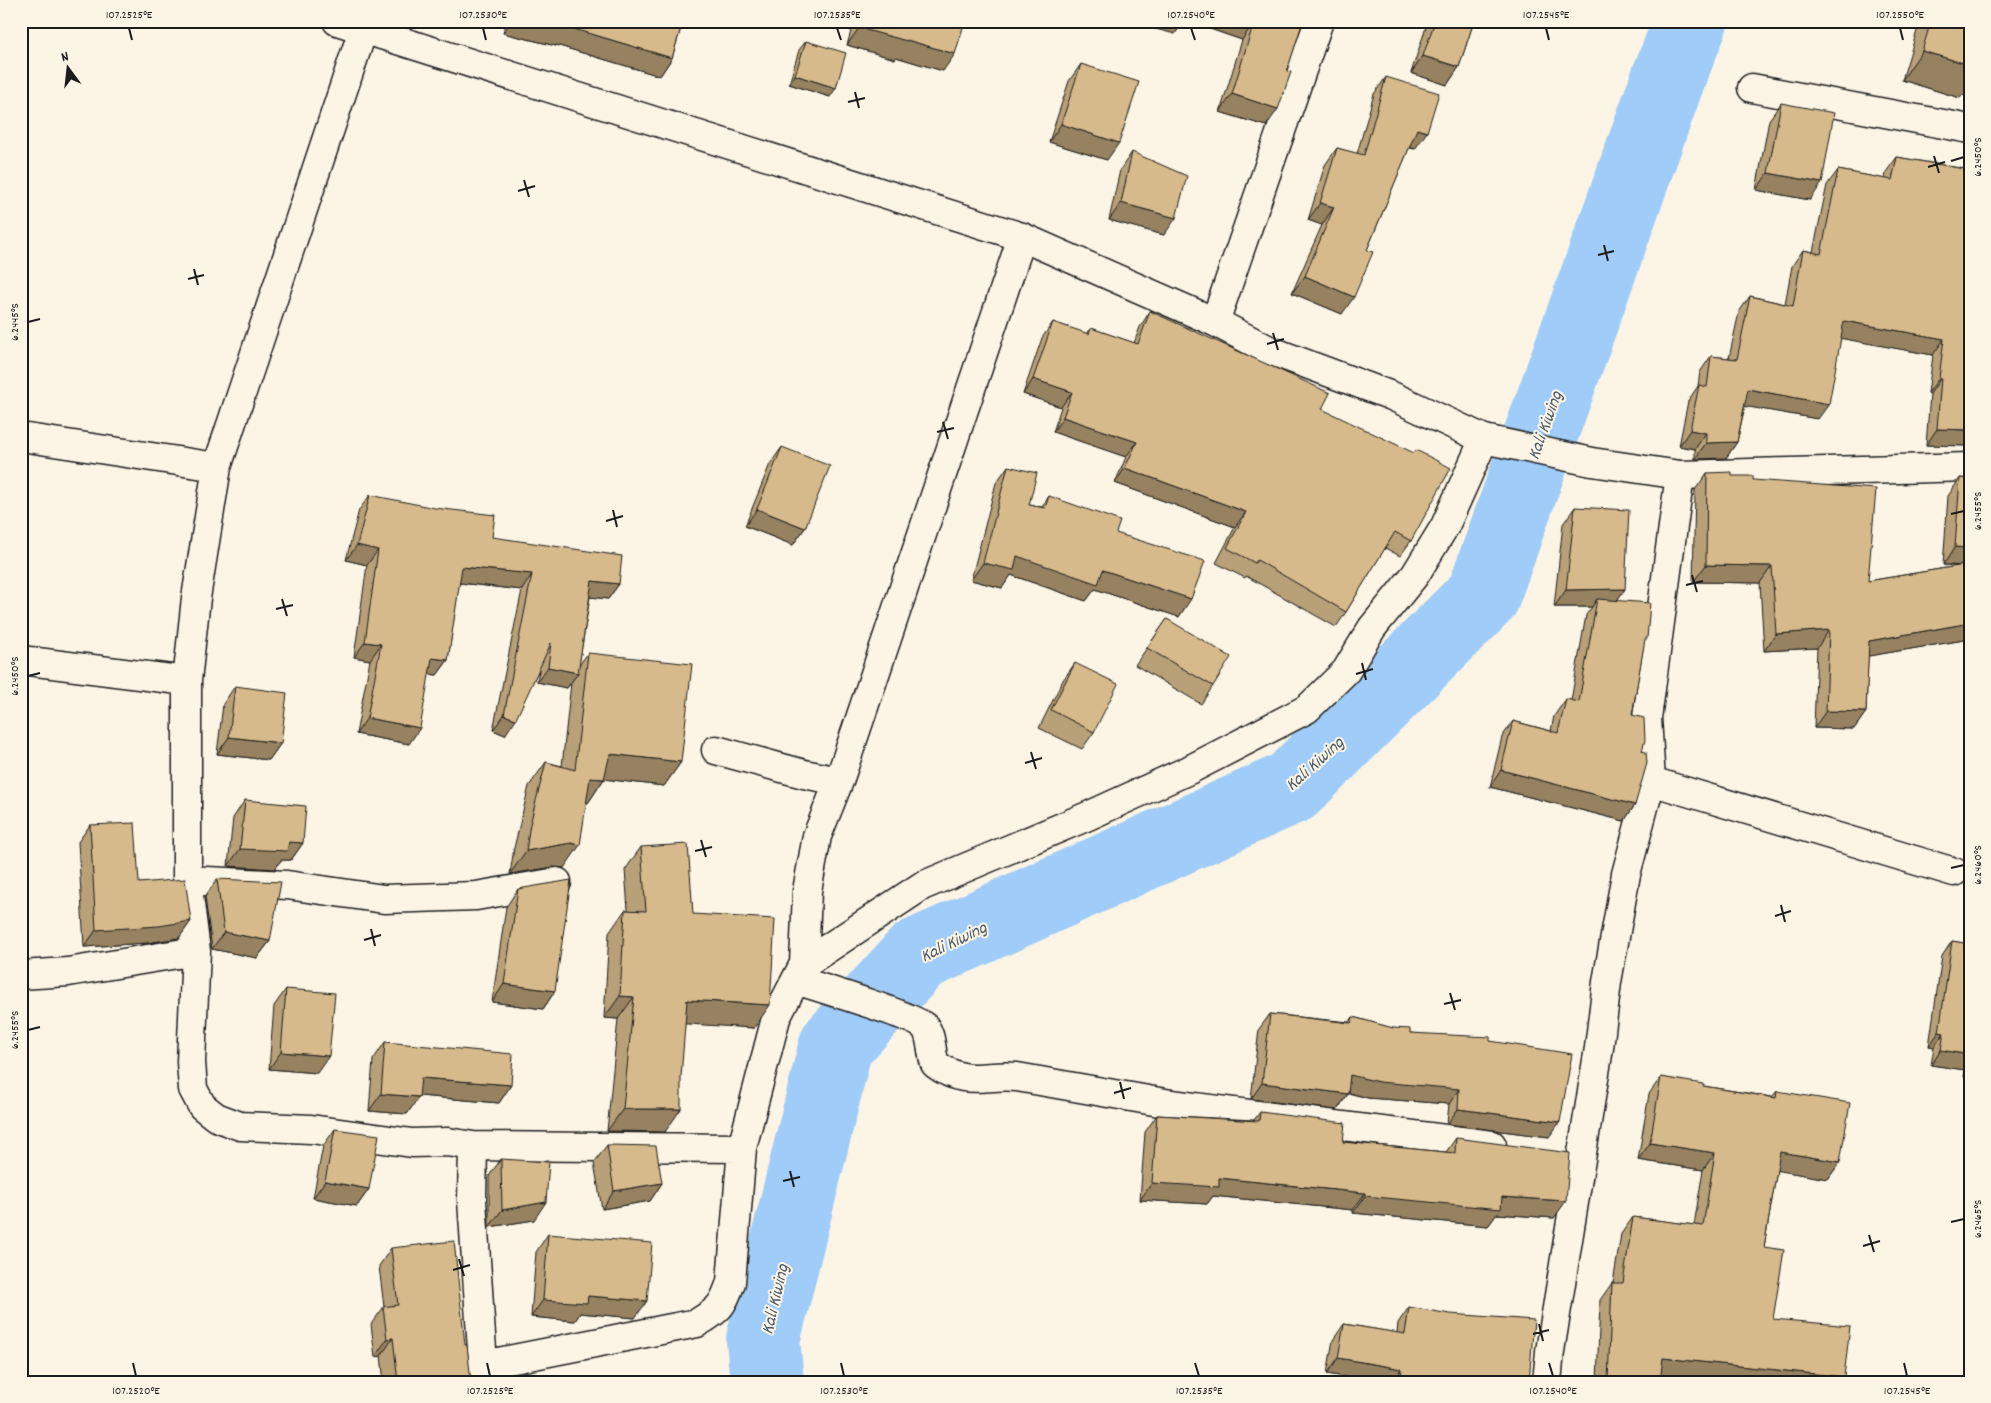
<svg xmlns="http://www.w3.org/2000/svg" width="1991" height="1403" viewBox="0 0 1991 1403" font-family="Dekko,sans-serif">
<rect width="100%" height="100%" fill="#fcf5e5"/>
<filter id="ink" filterUnits="userSpaceOnUse"><feTurbulence type="fractalNoise" baseFrequency=".02" numOctaves="2"/><feDisplacementMap in="SourceGraphic" scale="10" xChannelSelector="R" yChannelSelector="G"/><feConvolveMatrix kernelMatrix="1 2 1 2 8 2 1 2 1" color-interpolation-filters="sRGB"/></filter>
<g filter="url(#ink)">
<g fill="none" stroke-linecap="round" stroke-linejoin="round">
<path stroke="#9fccf9" stroke-width="74" d="M 767,1382 L 763,1340 L 836,1045 L 918,955 L 1292,787 L 1483,596 L 1668,79 L 1691,21"/>
<defs>
<path id="minor" d="M 366,21 L 217,467 L 196,598 L 187,681 L 187,880 L 196,951 L 191,1062 L 193,1089 L 202,1106 L 216,1117 L 240,1126 L 311,1129 L 412,1143 L 448,1142 L 473,1146 L 472,1200 L 483,1365 L 486,1382
M 1752,88 L 1970,129
M 1215,322 L 1319,21
M 21,437 L 217,467
M 21,660 L 187,681
M 716,750 L 804,774 L 839,781 L 1022,237
M 1651,781 L 1954,872
M 187,880 L 287,885 L 384,899 L 476,896 L 557,882
M 804,964 L 807,891 L 817,836 L 839,781
M 21,975 L 68,972 L 196,951
M 796,980 C 815,986 916,1017 925,1027 C 932,1036 931,1053 935,1064 C 966,1087 983,1074 1017,1077 L 1171,1104 L 1492,1145
M 473,1146 L 742,1148
M 483,1365 L 697,1323 C 719,1310 723,1306 731,1282 L 742,1148 L 776,1018 L 804,964 L 922,886 L 1088,816 L 1189,770 L 1307,709 L 1346,671 L 1372,628 L 1415,575 L 1445,526 L 1484,439
M 1547,1382 L 1550,1351 L 1599,1048 L 1607,982 L 1626,874 L 1651,781 L 1647,718 L 1680,475"/>
<path id="tertiary" d="M 337,21 L 1022,237 L 1215,322 L 1269,350 L 1392,396 L 1484,439 L 1592,462 L 1680,475 L 1970,467"/>
</defs>
<use href="#minor" stroke="#1c1c1c" stroke-width="31"/>
<use href="#tertiary" stroke="#1c1c1c" stroke-width="31"/>
<use href="#minor" stroke="#fcf5e5" stroke-width="28"/>
<use href="#tertiary" stroke="#fcf5e5" stroke-width="28"/>
</g>
<path fill="#b8a078" stroke="#1c1c1c" d="M 506,21 L 683,21 L 672,58 L 660,76 L 556,45 L 556,46 L 503,33 Z
M 854,21 L 965,21 L 943,71 L 896,57 L 895,59 L 847,45 Z
M 1187,21 L 1303,21 L 1266,126 L 1220,112 L 1242,40 Z
M 1428,21 L 1474,21 L 1459,67 L 1447,85 L 1411,73 Z
M 1920,21 L 1970,21 L 1962,95 L 1960,98 L 1902,80 Z
M 806,41 L 830,97 L 789,84 L 799,50 Z
M 1081,64 L 1107,160 L 1049,142 L 1069,81 Z
M 1386,77 L 1415,149 L 1409,148 L 1367,250 L 1342,314 L 1292,293 L 1322,225 L 1308,220 L 1325,165 L 1337,148 L 1357,154 L 1374,94 Z
M 1781,103 L 1810,200 L 1756,190 L 1769,120 Z
M 1132,152 L 1164,235 L 1109,220 L 1120,170 Z
M 1897,157 L 1965,169 L 1966,163 L 1970,157 L 1970,446 L 1926,445 L 1930,394 L 1928,393 L 1933,355 L 1841,338 L 1818,419 L 1745,406 L 1737,442 L 1726,458 L 1695,459 L 1695,449 L 1679,446 L 1688,401 L 1698,386 L 1700,372 L 1711,356 L 1729,358 L 1739,312 L 1750,296 L 1785,304 L 1792,266 L 1803,250 L 1813,252 L 1827,185 L 1838,170 L 1885,179 L 1886,172 Z
M 1150,311 L 1322,409 L 1411,541 L 1400,556 L 1385,548 L 1346,612 L 1336,627 L 1246,576 L 1245,578 L 1216,563 L 1235,527 L 1115,483 L 1126,457 L 1053,432 L 1061,407 L 1023,394 L 1042,338 L 1053,322 L 1087,334 L 1091,328 L 1134,343 L 1140,327 Z
M 782,447 L 805,528 L 793,545 L 745,526 L 770,464 Z
M 1008,466 L 1029,505 L 1042,507 L 1049,496 L 1116,533 L 1179,617 L 1095,589 L 1086,601 L 1011,575 L 1002,588 L 971,580 L 996,483 Z
M 1707,473 L 1753,480 L 1868,581 L 1958,566 L 1943,565 L 1948,496 L 1960,478 L 1970,479 L 1970,639 L 1868,656 L 1866,712 L 1854,729 L 1814,728 L 1817,648 L 1764,651 L 1760,583 L 1693,582 L 1695,490 Z
M 370,495 L 492,537 L 619,584 L 608,599 L 590,597 L 579,665 L 588,653 L 681,762 L 664,786 L 604,779 L 588,803 L 586,803 L 564,868 L 554,867 L 510,874 L 514,848 L 529,786 L 546,762 L 562,766 L 571,683 L 567,688 L 537,682 L 539,670 L 505,735 L 493,730 L 522,590 L 459,583 L 448,660 L 437,675 L 429,674 L 409,744 L 356,734 L 370,660 L 354,657 L 367,565 L 346,560 L 359,510 Z
M 1575,507 L 1625,589 L 1617,600 L 1644,643 L 1632,715 L 1642,751 L 1635,805 L 1624,821 L 1490,787 L 1502,737 L 1513,721 L 1551,731 L 1554,716 L 1566,699 L 1571,701 L 1586,615 L 1592,607 L 1554,607 L 1563,524 Z
M 1167,619 L 1213,686 L 1201,704 L 1135,665 Z
M 1075,663 L 1094,732 L 1082,749 L 1039,728 L 1063,680 Z
M 235,686 L 281,743 L 269,760 L 217,754 L 223,704 Z
M 245,800 L 303,843 L 291,860 L 281,860 L 275,869 L 228,866 L 233,818 Z
M 90,825 L 139,883 L 191,921 L 179,938 L 147,943 L 84,947 L 78,842 Z
M 641,847 L 693,914 L 754,1028 L 685,1023 L 665,1132 L 607,1131 L 618,1019 L 604,1018 L 609,933 L 625,910 L 628,910 L 625,870 Z
M 217,879 L 270,941 L 257,958 L 212,949 L 205,897 Z
M 518,889 L 555,991 L 543,1009 L 492,1002 L 506,907 Z
M 1952,941 L 1970,944 L 1970,1078 L 1964,1077 L 1965,1070 L 1931,1065 L 1934,1047 L 1929,1046 L 1942,956 Z
M 286,989 L 317,1073 L 269,1069 L 274,1006 Z
M 1270,1014 L 1349,1022 L 1353,1017 L 1410,1033 L 1490,1041 L 1549,1137 L 1447,1124 L 1449,1104 L 1368,1098 L 1348,1093 L 1348,1094 L 1337,1110 L 1251,1099 L 1259,1029 Z
M 385,1042 L 511,1085 L 499,1103 L 419,1096 L 407,1114 L 369,1111 L 373,1060 Z
M 1661,1077 L 1703,1086 L 1772,1097 L 1777,1091 L 1840,1162 L 1828,1179 L 1777,1170 L 1764,1247 L 1773,1319 L 1841,1382 L 1717,1382 L 1661,1376 L 1660,1382 L 1597,1382 L 1600,1300 L 1612,1283 L 1613,1283 L 1621,1234 L 1633,1217 L 1694,1225 L 1703,1170 L 1638,1160 L 1649,1094 Z
M 1260,1112 L 1343,1142 L 1446,1152 L 1456,1138 L 1554,1218 L 1497,1214 L 1488,1226 L 1353,1213 L 1353,1210 L 1213,1196 L 1207,1204 L 1140,1200 L 1145,1132 L 1157,1115 L 1254,1120 Z
M 335,1129 L 369,1189 L 357,1206 L 313,1198 L 323,1146 Z
M 607,1145 L 662,1183 L 650,1201 L 602,1209 L 594,1163 Z
M 501,1159 L 534,1220 L 489,1227 L 489,1176 Z
M 548,1234 L 635,1318 L 580,1313 L 575,1321 L 531,1317 L 536,1252 Z
M 391,1248 L 465,1345 L 471,1382 L 384,1382 L 381,1356 L 375,1357 L 371,1324 L 384,1307 L 379,1266 Z
M 1409,1307 L 1529,1382 L 1376,1382 L 1327,1374 L 1333,1340 L 1344,1324 L 1397,1333 L 1398,1323 Z"/>
<path fill="#968261" stroke="#1c1c1c" d="M 511,21 L 538,21 L 568,27 L 672,58 L 660,76 L 556,45 L 556,46 L 503,33 Z
M 1124,21 L 1184,21 L 1175,34 Z
M 1187,21 L 1251,21 L 1254,22 L 1242,40 Z
M 859,28 L 907,40 L 955,54 L 943,71 L 896,57 L 895,59 L 847,45 Z
M 1922,51 L 1970,65 L 1970,97 L 1962,95 L 1960,98 L 1902,80 Z
M 1423,56 L 1459,67 L 1447,85 L 1411,73 Z
M 795,75 L 836,88 L 830,97 L 789,84 Z
M 1232,94 L 1278,109 L 1266,126 L 1220,112 Z
M 1061,124 L 1119,143 L 1107,160 L 1049,142 Z
M 1417,129 L 1427,132 L 1415,149 L 1405,146 Z
M 1768,173 L 1822,183 L 1810,200 L 1756,190 Z
M 1121,203 L 1176,218 L 1164,235 L 1109,220 Z
M 1320,203 L 1334,207 L 1322,225 L 1308,220 Z
M 1305,276 L 1354,297 L 1342,314 L 1292,293 Z
M 1844,321 L 1944,339 L 1933,355 L 1833,337 Z
M 1939,378 L 1941,378 L 1930,394 L 1928,393 Z
M 1033,379 L 1072,392 L 1061,407 L 1023,394 Z
M 1748,389 L 1829,404 L 1818,419 L 1737,405 Z
M 1063,417 L 1137,442 L 1126,457 L 1053,432 Z
M 1937,429 L 1970,430 L 1970,446 L 1926,445 Z
M 1690,430 L 1706,433 L 1695,449 L 1679,446 Z
M 1737,442 L 1726,458 L 1695,459 L 1706,443 Z
M 1125,468 L 1246,512 L 1235,527 L 1115,483 Z
M 757,509 L 805,528 L 793,545 L 745,526 Z
M 357,545 L 378,550 L 367,565 L 346,560 Z
M 1955,547 L 1970,548 L 1970,566 L 1943,565 Z
M 1017,556 L 1103,570 L 1191,599 L 1179,617 L 1095,589 L 1086,601 L 1011,575 L 1002,588 L 971,580 L 983,563 Z
M 1706,565 L 1772,566 L 1760,583 L 1693,582 Z
M 462,567 L 532,574 L 522,590 L 451,582 Z
M 592,581 L 619,584 L 608,599 L 581,596 Z
M 1625,589 L 1613,606 L 1597,599 L 1592,607 L 1554,607 L 1566,590 Z
M 1970,623 L 1970,639 L 1857,658 L 1869,641 Z
M 1829,630 L 1817,648 L 1764,651 L 1776,634 Z
M 365,642 L 381,644 L 370,660 L 354,657 Z
M 432,658 L 448,660 L 437,675 L 421,673 Z
M 548,667 L 578,673 L 567,688 L 537,682 Z
M 1826,711 L 1866,712 L 1854,729 L 1814,728 Z
M 504,715 L 516,719 L 505,735 L 493,730 Z
M 367,718 L 420,728 L 409,744 L 356,734 Z
M 229,737 L 281,743 L 269,760 L 217,754 Z
M 610,754 L 681,762 L 664,786 L 594,778 Z
M 1501,770 L 1635,805 L 1624,821 L 1490,787 Z
M 590,778 L 604,779 L 588,803 L 573,801 Z
M 289,842 L 303,843 L 291,860 L 281,860 L 275,869 L 228,866 L 240,849 Z
M 571,843 L 580,845 L 564,868 L 554,867 L 510,874 L 526,851 Z
M 191,921 L 179,938 L 147,943 L 84,947 L 96,930 Z
M 224,932 L 270,941 L 257,958 L 212,949 Z
M 504,984 L 555,991 L 543,1009 L 492,1002 Z
M 620,996 L 634,997 L 618,1019 L 604,1018 Z
M 687,1000 L 770,1005 L 754,1028 L 671,1023 Z
M 1939,1032 L 1944,1033 L 1934,1047 L 1929,1046 Z
M 1941,1050 L 1970,1055 L 1970,1063 L 1965,1070 L 1931,1065 Z
M 281,1052 L 329,1056 L 317,1073 L 269,1069 Z
M 1970,1068 L 1970,1078 L 1964,1077 Z
M 1350,1075 L 1459,1089 L 1449,1104 L 1368,1098 L 1339,1090 Z
M 421,1078 L 511,1085 L 499,1103 L 409,1095 Z
M 1262,1083 L 1348,1094 L 1337,1110 L 1251,1099 Z
M 381,1094 L 419,1097 L 407,1114 L 369,1111 Z
M 623,1109 L 681,1109 L 665,1132 L 607,1131 Z
M 1458,1109 L 1560,1122 L 1549,1137 L 1447,1124 Z
M 1650,1143 L 1715,1153 L 1703,1170 L 1638,1160 Z
M 1780,1152 L 1840,1162 L 1828,1179 L 1768,1169 Z
M 1219,1178 L 1365,1193 L 1353,1210 L 1213,1196 L 1207,1204 L 1140,1200 L 1152,1183 Z
M 325,1181 L 369,1189 L 357,1206 L 313,1198 Z
M 662,1183 L 650,1201 L 602,1209 L 614,1191 Z
M 1365,1196 L 1502,1197 L 1566,1201 L 1554,1218 L 1497,1214 L 1488,1226 L 1353,1213 Z
M 546,1202 L 534,1220 L 489,1227 L 502,1210 Z
M 588,1296 L 647,1301 L 635,1318 L 580,1313 L 575,1321 L 531,1317 L 543,1300 Z
M 393,1338 L 381,1356 L 375,1357 L 387,1339 Z
M 1338,1358 L 1402,1369 L 1393,1382 L 1376,1382 L 1327,1374 Z
M 1663,1358 L 1844,1377 L 1841,1382 L 1717,1382 L 1651,1375 Z"/>
<path fill="#d6ba8b" stroke="#1c1c1c" d="M 538,21 L 683,21 L 672,58 L 568,27 L 568,29 Z
M 861,21 L 965,21 L 955,54 L 907,40 L 907,41 L 859,28 Z
M 1251,21 L 1303,21 L 1287,71 L 1291,72 L 1278,109 L 1232,94 L 1254,22 Z
M 1435,21 L 1474,21 L 1459,67 L 1423,56 Z
M 1931,21 L 1970,21 L 1970,65 L 1922,51 Z
M 806,41 L 846,53 L 836,88 L 795,75 Z
M 1081,64 L 1139,82 L 1119,143 L 1061,124 Z
M 1386,77 L 1439,93 L 1427,132 L 1417,129 L 1367,250 L 1373,252 L 1354,297 L 1305,276 L 1334,207 L 1320,203 L 1337,148 L 1364,155 Z
M 1781,103 L 1834,113 L 1822,183 L 1768,173 Z
M 1132,152 L 1187,176 L 1176,218 L 1121,203 Z
M 1897,157 L 1970,170 L 1970,430 L 1937,429 L 1941,378 L 1939,378 L 1944,339 L 1844,321 L 1829,404 L 1748,389 L 1737,442 L 1706,443 L 1706,433 L 1690,430 L 1699,385 L 1707,387 L 1711,356 L 1737,359 L 1750,296 L 1793,306 L 1803,250 L 1821,254 L 1838,170 L 1892,180 Z
M 1150,311 L 1330,393 L 1322,409 L 1414,453 L 1416,450 L 1451,468 L 1411,541 L 1395,532 L 1346,612 L 1257,560 L 1255,563 L 1227,548 L 1246,512 L 1125,468 L 1137,442 L 1063,417 L 1072,392 L 1033,379 L 1053,322 L 1089,334 L 1091,328 L 1138,344 Z
M 782,447 L 830,466 L 805,528 L 757,509 Z
M 1008,466 L 1037,473 L 1029,505 L 1045,508 L 1049,496 L 1120,521 L 1116,533 L 1205,561 L 1191,599 L 1103,570 L 1098,584 L 1017,556 L 1014,570 L 983,563 Z
M 1732,472 L 1732,476 L 1753,476 L 1753,480 L 1876,489 L 1868,581 L 1970,564 L 1970,623 L 1869,641 L 1866,712 L 1826,711 L 1829,630 L 1776,634 L 1772,566 L 1706,565 L 1707,473 Z
M 1960,478 L 1970,479 L 1970,548 L 1955,547 Z
M 370,495 L 435,508 L 495,515 L 492,537 L 622,556 L 619,584 L 592,581 L 578,673 L 548,667 L 551,643 L 516,719 L 504,715 L 532,574 L 462,567 L 448,660 L 432,658 L 420,728 L 367,718 L 381,644 L 365,642 L 378,550 L 357,545 Z
M 1575,507 L 1629,510 L 1625,589 L 1566,590 Z
M 1597,599 L 1650,603 L 1647,639 L 1645,639 L 1632,715 L 1644,718 L 1645,740 L 1642,751 L 1646,752 L 1647,763 L 1635,805 L 1501,770 L 1513,721 L 1558,733 L 1566,699 L 1579,702 Z
M 1167,619 L 1231,657 L 1213,686 L 1147,648 Z
M 588,653 L 692,664 L 681,762 L 610,754 L 604,779 L 590,778 L 580,845 L 571,843 L 526,851 L 530,824 L 546,762 L 575,770 Z
M 1075,663 L 1118,684 L 1094,732 L 1051,710 Z
M 235,686 L 287,693 L 281,743 L 229,737 Z
M 245,800 L 306,806 L 303,843 L 289,842 L 287,851 L 240,849 Z
M 135,823 L 139,883 L 185,879 L 191,921 L 159,926 L 96,930 L 90,825 Z
M 688,844 L 693,914 L 775,919 L 770,1005 L 687,1000 L 681,1077 L 681,1109 L 623,1109 L 634,997 L 620,996 L 625,910 L 646,911 L 641,847 Z
M 217,879 L 281,882 L 270,941 L 224,932 Z
M 571,880 L 555,991 L 504,984 L 518,889 Z
M 1952,941 L 1970,944 L 1970,1055 L 1941,1050 L 1944,1033 L 1939,1032 Z
M 286,989 L 335,993 L 329,1056 L 281,1052 Z
M 1270,1014 L 1351,1023 L 1353,1017 L 1393,1028 L 1410,1029 L 1410,1033 L 1490,1037 L 1490,1041 L 1572,1054 L 1560,1122 L 1458,1109 L 1459,1089 L 1379,1082 L 1350,1075 L 1348,1094 L 1262,1083 Z
M 385,1042 L 513,1054 L 511,1085 L 421,1078 L 419,1097 L 381,1094 Z
M 1661,1077 L 1703,1084 L 1703,1086 L 1776,1098 L 1777,1091 L 1850,1103 L 1840,1162 L 1780,1152 L 1764,1247 L 1784,1250 L 1773,1319 L 1850,1326 L 1844,1377 L 1663,1358 L 1660,1382 L 1608,1381 L 1612,1283 L 1623,1283 L 1633,1217 L 1703,1226 L 1715,1153 L 1650,1143 Z
M 1260,1112 L 1345,1123 L 1343,1142 L 1455,1153 L 1456,1138 L 1570,1153 L 1566,1201 L 1502,1197 L 1501,1209 L 1365,1196 L 1365,1193 L 1219,1178 L 1219,1187 L 1152,1183 L 1157,1115 L 1259,1121 Z
M 335,1129 L 379,1135 L 369,1189 L 325,1181 Z
M 607,1145 L 656,1146 L 662,1183 L 614,1191 Z
M 501,1159 L 549,1162 L 546,1202 L 502,1210 Z
M 548,1234 L 652,1243 L 647,1301 L 588,1296 L 587,1303 L 543,1300 Z
M 454,1241 L 465,1345 L 467,1345 L 471,1382 L 398,1382 L 393,1338 L 387,1339 L 383,1307 L 398,1305 L 391,1248 Z
M 1409,1307 L 1450,1314 L 1534,1320 L 1529,1382 L 1400,1382 L 1402,1369 L 1338,1358 L 1344,1324 L 1405,1334 Z"/>
</g>
<path fill="none" stroke="#1c1c1c" stroke-width="2" d="M 129,28 L 132,40M 483,28 L 486,40M 837,28 L 841,40M 1191,28 L 1195,40M 1546,28 L 1549,40M 1900,28 L 1903,40M 855,92 L 859,108M 848,102 L 865,98M 1934,156 L 1939,173M 1951,161 L 1964,157M 1928,167 L 1945,162M 524,180 L 529,197M 518,191 L 535,186M 1604,245 L 1608,261M 1598,255 L 1614,251M 194,269 L 198,285M 188,279 L 204,275M 28,322 L 40,319M 1273,333 L 1278,350M 1267,344 L 1284,339M 943,422 L 948,439M 937,432 L 954,428M 613,510 L 617,527M 1951,514 L 1964,511M 606,521 L 623,516M 1692,575 L 1697,592M 1686,585 L 1703,581M 282,599 L 287,616M 276,609 L 293,605M 1362,663 L 1366,680M 1356,674 L 1373,669M 28,676 L 40,673M 1031,752 L 1036,769M 1025,763 L 1042,758M 701,840 L 706,857M 695,851 L 712,847M 1951,868 L 1964,865M 1781,905 L 1785,922M 1775,916 L 1791,911M 371,929 L 375,946M 364,940 L 381,935M 1450,993 L 1455,1010M 1444,1004 L 1461,1000M 28,1030 L 40,1027M 1120,1082 L 1124,1099M 1114,1093 L 1131,1088M 790,1171 L 794,1187M 783,1181 L 800,1177M 1951,1222 L 1964,1219M 1869,1235 L 1874,1252M 1863,1246 L 1880,1241M 459,1259 L 464,1276M 453,1270 L 470,1265M 1539,1324 L 1543,1341M 1533,1334 L 1549,1330M 133,1363 L 136,1376M 487,1363 L 490,1376M 841,1363 L 844,1376M 1195,1363 L 1199,1376M 1549,1363 L 1553,1376M 1904,1363 L 1907,1376"/>
<g text-anchor="middle" stroke-width="4" stroke-linejoin="round" paint-order="stroke">
<g font-size="18" font-style="italic" fill="#4a5a69" stroke="#fcf5e5">
<text transform="translate(1544 425) rotate(-70)" y="6">Kali Kiwing</text>
<text transform="translate(1314 763) rotate(-42)" y="6">Kali Kiwing</text>
<text transform="translate(953 941) rotate(-26)" y="6">Kali Kiwing</text>
<text transform="translate(774 1299) rotate(-77)" y="6">Kali Kiwing</text>
</g>
</g>
<rect width="1991" height="1403" fill="none" stroke="#fcf5e5" stroke-width="55"/>
<g transform="translate(68 68) rotate(345)" stroke="#fcf5e5" stroke-width="4" paint-order="stroke">
<path d="M0-4L9 19L0 12L-9 19Z" fill="#1c1c1c"/>
<text y="-8" font-size="14" font-weight="bold" text-anchor="middle" fill="#1c1c1c">N</text>
</g>
<rect x="28" y="28" width="1936" height="1348" fill="none" stroke="#1c1c1c" stroke-width="2"/>
<g font-size="12" text-anchor="middle" fill="#1c1c1c">
<text x="129" y="18">107.2525°E</text>
<text x="483" y="18">107.2530°E</text>
<text x="837" y="18">107.2535°E</text>
<text x="1191" y="18">107.2540°E</text>
<text x="1546" y="18">107.2545°E</text>
<text x="1900" y="18">107.2550°E</text>
<text transform="translate(1977 157) rotate(-90)" y="4">6.2450°S</text>
<text transform="translate(14 322) rotate(-90)" y="4">6.2445°S</text>
<text transform="translate(1977 511) rotate(-90)" y="4">6.2455°S</text>
<text transform="translate(14 676) rotate(-90)" y="4">6.2450°S</text>
<text transform="translate(1977 865) rotate(-90)" y="4">6.2460°S</text>
<text transform="translate(14 1030) rotate(-90)" y="4">6.2455°S</text>
<text transform="translate(1977 1219) rotate(-90)" y="4">6.2465°S</text>
<text x="136" y="1394">107.2520°E</text>
<text x="490" y="1394">107.2525°E</text>
<text x="844" y="1394">107.2530°E</text>
<text x="1199" y="1394">107.2535°E</text>
<text x="1553" y="1394">107.2540°E</text>
<text x="1907" y="1394">107.2545°E</text>
</g>
</svg>
